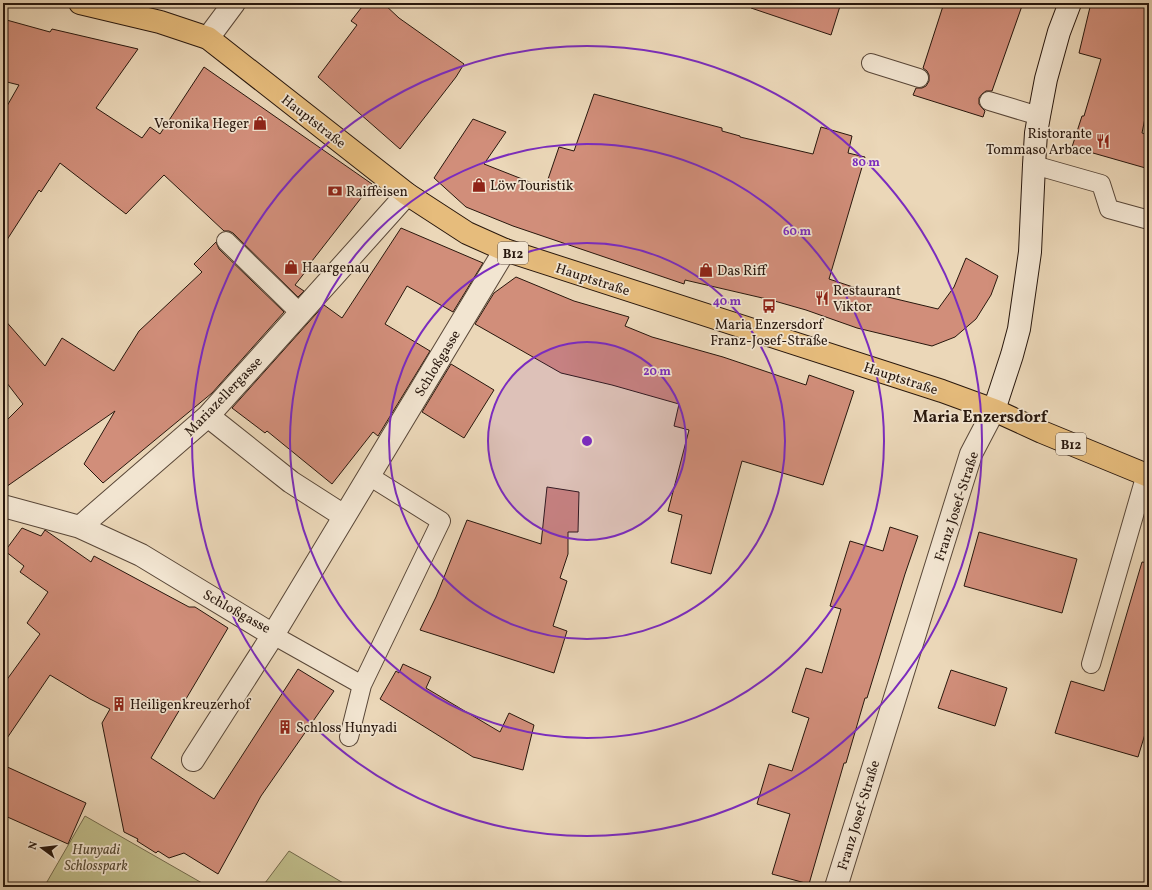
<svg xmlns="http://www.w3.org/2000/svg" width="1152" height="890" viewBox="0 0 1152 890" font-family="Vollkorn,serif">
<rect width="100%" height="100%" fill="#ebd7b8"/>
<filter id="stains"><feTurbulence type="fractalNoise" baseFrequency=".005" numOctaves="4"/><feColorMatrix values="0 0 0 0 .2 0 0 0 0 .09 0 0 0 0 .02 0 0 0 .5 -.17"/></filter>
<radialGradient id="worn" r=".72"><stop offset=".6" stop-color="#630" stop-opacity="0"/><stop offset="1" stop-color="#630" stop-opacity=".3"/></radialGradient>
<path fill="#bfbc8a" stroke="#746a4c" d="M 85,816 L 209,887 L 44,887 Z
M 289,851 L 350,887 L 262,887 Z"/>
<path fill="#d18e7a" stroke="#28170d" d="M 365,3 L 383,3 L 399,18 L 464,64 L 456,77 L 400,149 L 318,77 L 357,25 L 351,21 Z
M 752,3 L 841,3 L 831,35 L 751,8 Z
M 944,3 L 1023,3 L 992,91 L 986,91 L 982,94 L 979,98 L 979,104 L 982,108 L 985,111 L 983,117 L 913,95 L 916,88 L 922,88 L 926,86 L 929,81 L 929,75 L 927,71 L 923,68 Z
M 1091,3 L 1149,3 L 1149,98 L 1142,133 L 1149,135 L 1149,169 L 1072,147 L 1082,116 L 1084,116 L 1101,59 L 1079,53 Z
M 3,19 L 50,32 L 52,29 L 138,49 L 96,108 L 142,138 L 150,127 L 160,134 L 204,67 L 372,184 L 312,261 L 313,262 L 295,285 L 304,291 L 298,297 L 233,233 L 229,231 L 224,231 L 164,175 L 126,214 L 60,163 L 41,192 L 39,190 L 3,246 L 3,113 L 19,85 L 3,81 Z
M 594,94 L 722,128 L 722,131 L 740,136 L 740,137 L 813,154 L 821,127 L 852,136 L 848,153 L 865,157 L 829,279 L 871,293 L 938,309 L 954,287 L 966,258 L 998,276 L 991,295 L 976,319 L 955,337 L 932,346 L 857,328 L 806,310 L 771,300 L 685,280 L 684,284 L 513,226 L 466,207 L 434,178 L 473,119 L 506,132 L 484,164 L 545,188 L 559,147 L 574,151 Z
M 401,228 L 483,263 L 453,312 L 407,286 L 385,324 L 430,351 L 378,436 L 373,432 L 332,484 L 267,431 L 265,433 L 232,408 L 324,305 L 342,318 Z
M 216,242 L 219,249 L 284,312 L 212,393 L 103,483 L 84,464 L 115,411 L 3,489 L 3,424 L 23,404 L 3,378 L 3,318 L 45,366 L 62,338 L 114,371 L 139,331 L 202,272 L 194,264 Z
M 516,277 L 574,301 L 629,317 L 625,326 L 652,337 L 723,357 L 806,385 L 809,375 L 854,391 L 823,485 L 742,461 L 711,574 L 671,563 L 682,515 L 668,511 L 689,430 L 674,426 L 679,404 L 612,385 L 561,373 L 475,324 L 494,293 Z
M 451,364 L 494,390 L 464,438 L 422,412 Z
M 547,487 L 579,492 L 578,532 L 568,532 L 568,554 L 560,578 L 567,581 L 553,626 L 567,631 L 554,673 L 420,630 L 436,597 L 467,520 L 541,544 Z
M 890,527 L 918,536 L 905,574 L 867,698 L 865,698 L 846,763 L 844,763 L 809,884 L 772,874 L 790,814 L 757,804 L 769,764 L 792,771 L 809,718 L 792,712 L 806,668 L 822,673 L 841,609 L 830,606 L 850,541 L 883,551 Z
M 22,528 L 41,536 L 45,530 L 91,562 L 94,556 L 189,607 L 195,607 L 228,628 L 151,758 L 214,799 L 298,669 L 334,691 L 261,796 L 218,874 L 184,853 L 169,858 L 158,851 L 156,853 L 137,841 L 138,839 L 124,832 L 102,723 L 110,709 L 90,699 L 50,675 L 3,744 L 3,685 L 40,634 L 27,623 L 48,592 L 20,572 L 24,566 L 5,551 Z
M 979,532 L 1077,559 L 1062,613 L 964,586 Z
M 1142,562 L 1149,563 L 1149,721 L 1138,757 L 1055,733 L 1071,681 L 1104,691 Z
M 403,664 L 431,677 L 426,688 L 500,732 L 509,713 L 534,725 L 523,770 L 473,757 L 380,699 L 396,671 L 399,673 Z
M 951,670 L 1007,688 L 995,726 L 938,708 Z
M 3,765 L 86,803 L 68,844 L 3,815 Z"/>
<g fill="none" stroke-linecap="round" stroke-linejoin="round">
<defs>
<path id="lane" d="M 871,63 L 919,78
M 989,101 L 1039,116
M 1034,165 L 1101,184 L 1109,209 L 1149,220
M 226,241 L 300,313
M 273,635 L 362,685 L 441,521 L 369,476
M 1091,664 L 1146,474
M 349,737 L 362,685"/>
<path id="street" d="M 208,38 L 234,3
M 208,416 L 291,482 L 344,516
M 3,506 L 80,527 L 208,416 L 407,194
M 80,527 L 141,555 L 273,635 L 505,250
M 193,760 L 273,635
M 836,887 L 971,454 L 994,410"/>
<path id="secondary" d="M 994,410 L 1012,355 L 1019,329 L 1030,252 L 1034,165 L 1036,133 L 1039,116 L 1046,79 L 1059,32 L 1070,3"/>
<path id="primary" d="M 80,3 L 160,22 L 208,38 L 407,194 L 467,233 L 505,250 L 942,391 L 994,410 L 1042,432 L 1149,476"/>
</defs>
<use href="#lane" stroke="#594738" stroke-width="20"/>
<use href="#street" stroke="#594738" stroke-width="24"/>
<use href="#secondary" stroke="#28170d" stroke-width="24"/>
<use href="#primary" stroke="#28170d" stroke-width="24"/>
<use href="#lane" stroke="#f2e5d1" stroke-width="18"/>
<use href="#street" stroke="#f2e5d1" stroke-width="22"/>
<use href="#secondary" stroke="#f2e5d1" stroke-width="22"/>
<use href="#primary" stroke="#e6bc7c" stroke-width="22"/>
</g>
<circle cx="587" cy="441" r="99" fill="#7b2cbf" fill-opacity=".12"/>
<g fill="none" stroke="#7b2cbf" stroke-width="2">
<circle cx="587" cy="441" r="99"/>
<circle cx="587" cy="441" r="198"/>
<circle cx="587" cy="441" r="297"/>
<circle cx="587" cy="441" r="395"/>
</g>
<defs>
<symbol id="shop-bare" viewBox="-9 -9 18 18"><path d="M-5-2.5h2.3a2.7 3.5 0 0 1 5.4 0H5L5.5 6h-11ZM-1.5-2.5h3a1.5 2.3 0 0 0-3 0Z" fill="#8f2418" stroke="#f2e5d1" stroke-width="2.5" paint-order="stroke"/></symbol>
<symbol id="restaurant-bare" viewBox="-9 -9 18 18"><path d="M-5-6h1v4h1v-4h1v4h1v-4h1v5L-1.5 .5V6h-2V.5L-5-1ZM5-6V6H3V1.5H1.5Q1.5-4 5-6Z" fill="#8f2418" stroke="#f2e5d1" stroke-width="2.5" paint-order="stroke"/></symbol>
<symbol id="bank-bare" viewBox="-9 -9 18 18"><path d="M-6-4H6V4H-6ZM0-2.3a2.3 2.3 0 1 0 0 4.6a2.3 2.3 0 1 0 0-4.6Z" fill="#8f2418" stroke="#f2e5d1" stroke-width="2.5" paint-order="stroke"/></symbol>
<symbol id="bus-bare" viewBox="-9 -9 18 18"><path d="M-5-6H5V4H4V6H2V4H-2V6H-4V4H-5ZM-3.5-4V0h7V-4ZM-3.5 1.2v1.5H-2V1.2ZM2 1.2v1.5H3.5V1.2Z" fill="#8f2418" stroke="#f2e5d1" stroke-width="2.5" paint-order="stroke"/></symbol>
<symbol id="building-bare" viewBox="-9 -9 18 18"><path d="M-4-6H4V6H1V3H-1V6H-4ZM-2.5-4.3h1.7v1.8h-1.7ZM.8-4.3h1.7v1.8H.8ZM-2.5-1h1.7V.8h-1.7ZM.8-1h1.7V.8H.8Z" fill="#8f2418" stroke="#f2e5d1" stroke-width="2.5" paint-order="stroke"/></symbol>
</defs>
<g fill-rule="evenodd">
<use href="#shop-bare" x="250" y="113" width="20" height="20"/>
<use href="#restaurant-bare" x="1093" y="131" width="20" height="20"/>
<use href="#shop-bare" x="469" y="175" width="20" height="20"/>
<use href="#bank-bare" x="325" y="181" width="20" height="20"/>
<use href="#shop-bare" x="281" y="257" width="20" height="20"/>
<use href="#shop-bare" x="696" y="260" width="20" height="20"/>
<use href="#restaurant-bare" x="812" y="288" width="20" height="20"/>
<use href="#bus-bare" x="759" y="296" width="20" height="20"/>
<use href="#building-bare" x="109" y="694" width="20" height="20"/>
<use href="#building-bare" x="275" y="717" width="20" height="20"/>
</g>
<g text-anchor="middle" stroke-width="3.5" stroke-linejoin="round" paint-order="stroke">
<g fill="#f2e5d1" stroke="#655548" stroke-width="1">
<rect x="498" y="242" width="30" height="22" rx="3"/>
<rect x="1056" y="433" width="30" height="22" rx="3"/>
</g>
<g font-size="13" font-weight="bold" fill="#28170d">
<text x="513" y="258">B12</text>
<text x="1071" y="449">B12</text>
</g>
<g font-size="14" fill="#28170d" stroke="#f2e5d1">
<text transform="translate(314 121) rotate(38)" y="5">Hauptstraße</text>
<text transform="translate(593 279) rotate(18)" y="5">Hauptstraße</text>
<text transform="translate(437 363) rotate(-59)" y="5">Schloßgasse</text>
<text transform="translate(901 378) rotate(18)" y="5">Hauptstraße</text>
<text transform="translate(223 396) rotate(-46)" y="5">Mariazellergasse</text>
<text transform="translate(956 506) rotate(-72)" y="5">Franz Josef-Straße</text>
<text transform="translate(237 611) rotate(29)" y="5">Schloßgasse</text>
<text transform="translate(858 815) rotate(-73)" y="5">Franz Josef-Straße</text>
</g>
<g font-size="14" fill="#28170d" stroke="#f2e5d1" text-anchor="start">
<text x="249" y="128" text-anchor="end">Veronika Heger</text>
<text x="1092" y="138" text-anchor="end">Ristorante<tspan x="1092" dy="16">Tommaso Arbace</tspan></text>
<text x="490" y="190">Löw Touristik</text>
<text x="346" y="196">Raiffeisen</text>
<text x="302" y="272">Haargenau</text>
<text x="717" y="275">Das Riff</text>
<text x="833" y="295">Restaurant<tspan x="833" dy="16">Viktor</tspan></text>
<text x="769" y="329" text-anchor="middle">Maria Enzersdorf<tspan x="769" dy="16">Franz-Josef-Straße</tspan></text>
<text x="130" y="709">Heiligenkreuzerhof</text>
<text x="296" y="732">Schloss Hunyadi</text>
</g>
<g font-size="14" font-style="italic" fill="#554932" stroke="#f2e5d1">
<text x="96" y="854">Hunyadi<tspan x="96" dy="16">Schlosspark</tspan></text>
</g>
<g font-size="16" font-weight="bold" fill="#28170d" stroke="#f2e5d1">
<text x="980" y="422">Maria Enzersdorf</text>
</g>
</g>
<circle cx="587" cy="441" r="6" fill="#7b2cbf" stroke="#f2e5d1" stroke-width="2"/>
<g font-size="12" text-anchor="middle" font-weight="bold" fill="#7b2cbf" stroke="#f2e5d1" stroke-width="3.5" stroke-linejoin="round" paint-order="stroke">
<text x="866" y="166">80 m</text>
<text x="797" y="235">60 m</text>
<text x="727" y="305">40 m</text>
<text x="657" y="375">20 m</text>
</g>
<rect width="1152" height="890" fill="none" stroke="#ebd7b8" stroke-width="16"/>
<rect x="4" y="4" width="1144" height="882" fill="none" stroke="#28170d" stroke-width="2"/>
<rect x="8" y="8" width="1136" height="874" fill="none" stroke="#28170d"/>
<g transform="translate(42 848) rotate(285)" stroke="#f2e5d1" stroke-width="3" paint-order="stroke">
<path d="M0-3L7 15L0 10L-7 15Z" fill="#28170d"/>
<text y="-6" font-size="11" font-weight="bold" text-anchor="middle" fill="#28170d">N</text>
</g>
<rect width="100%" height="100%" filter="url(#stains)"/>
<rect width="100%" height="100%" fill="url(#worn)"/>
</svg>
